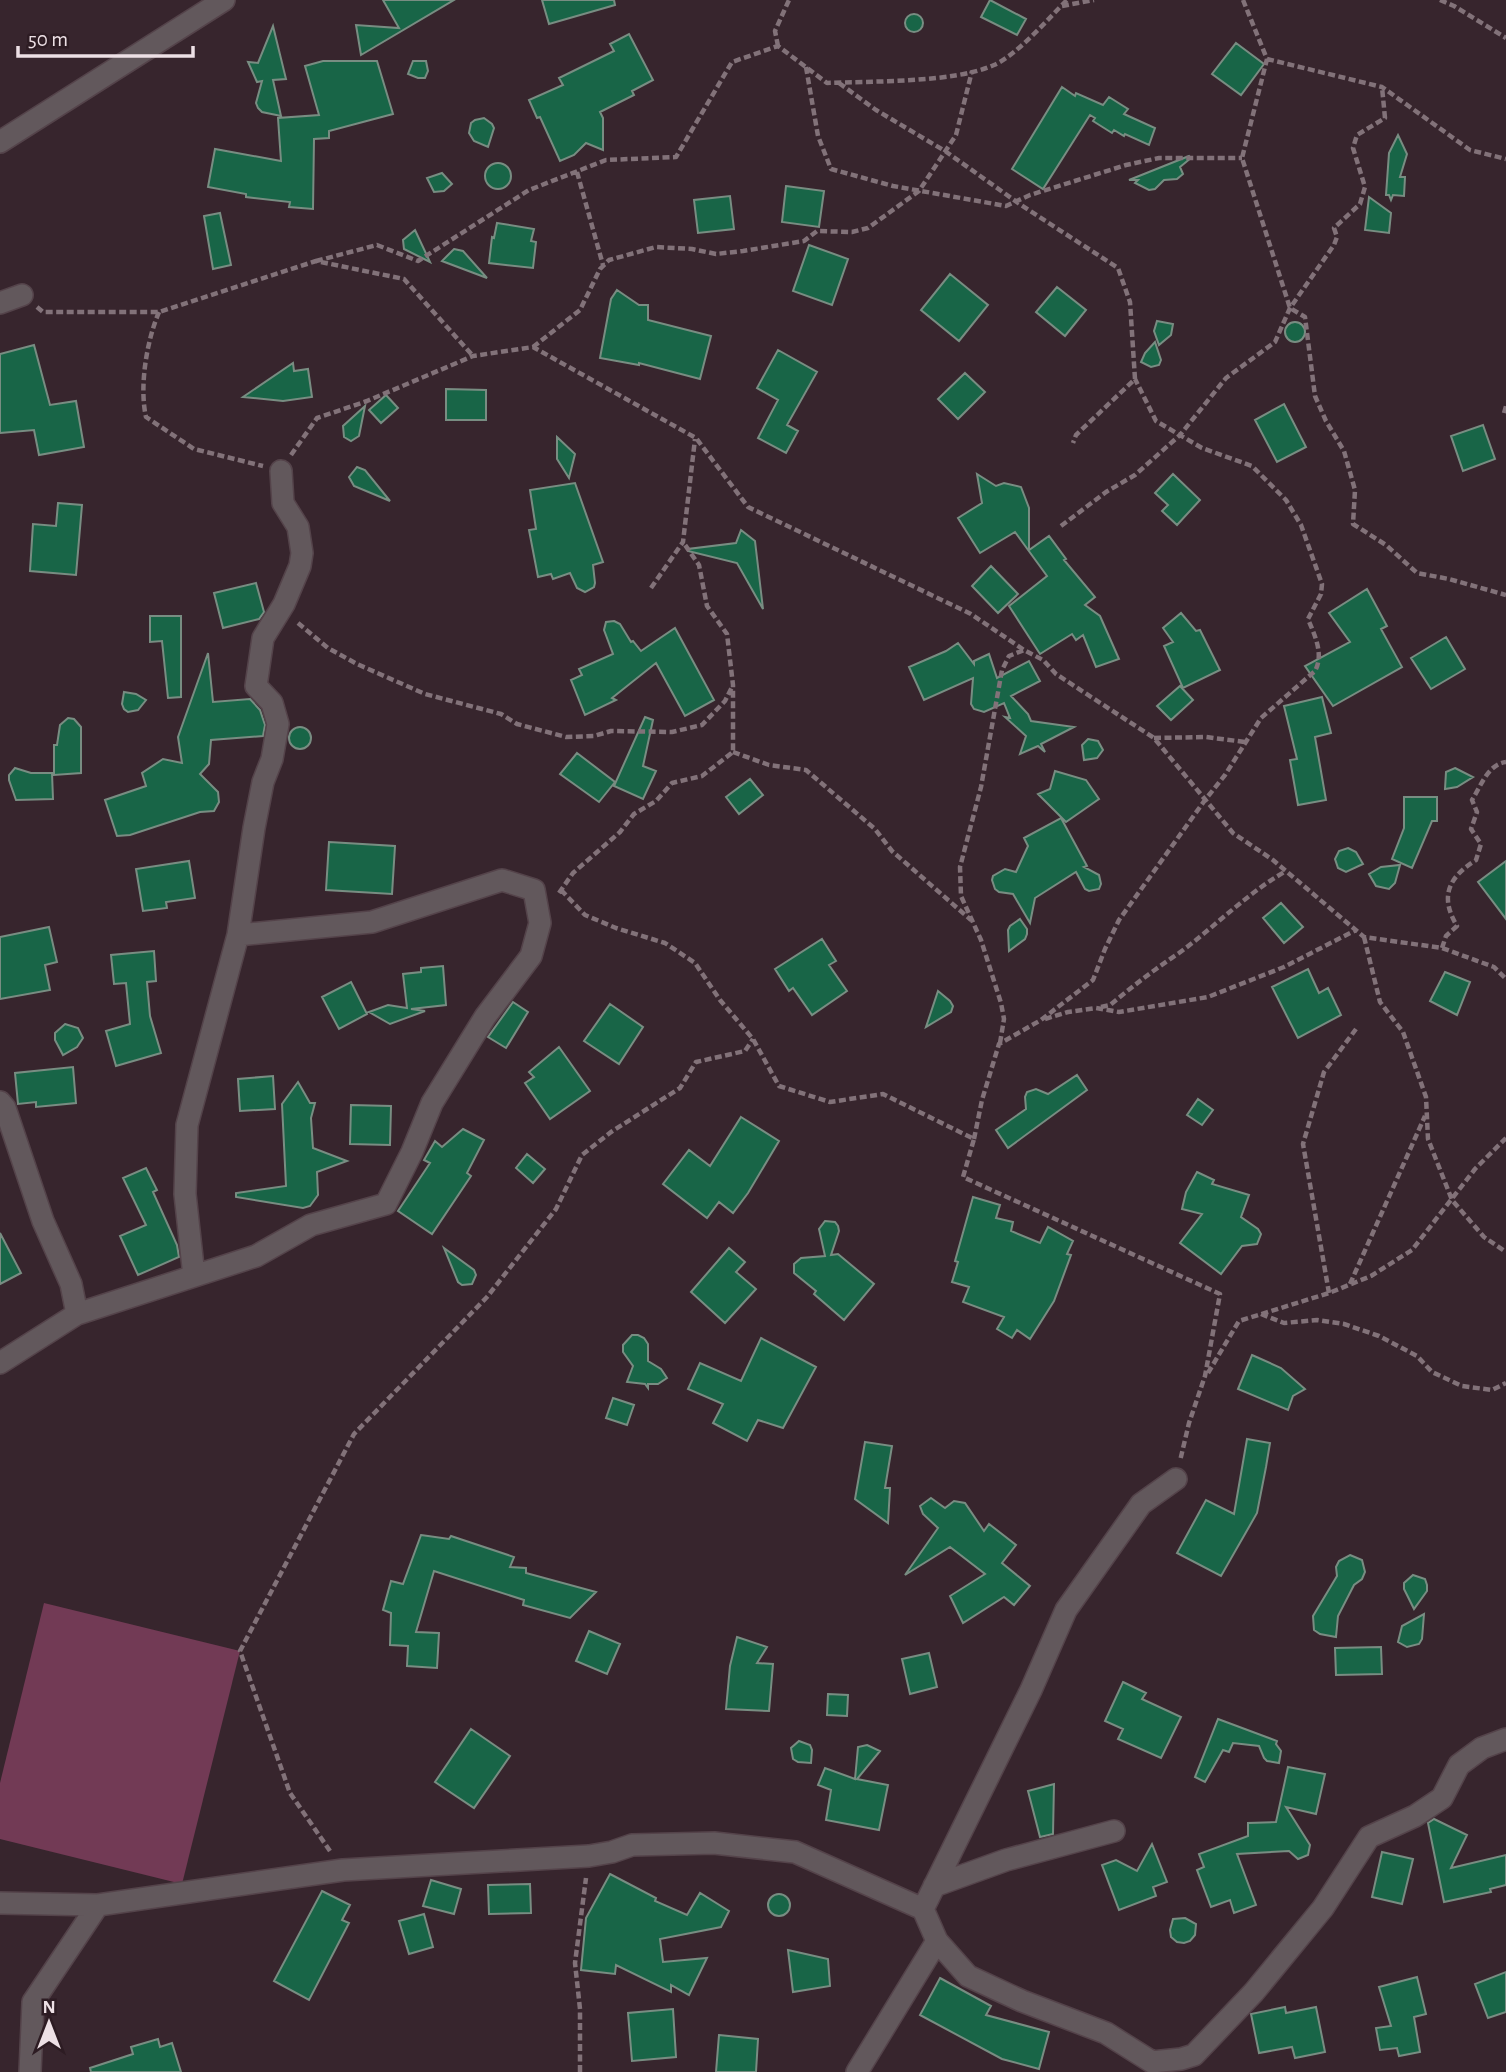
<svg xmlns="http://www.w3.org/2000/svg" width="1506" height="2072" viewBox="0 0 1506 2072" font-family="'Alegreya Sans',sans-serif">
<rect width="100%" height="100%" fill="#37252d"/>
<path fill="#723a55" d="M 44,1603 L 240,1651 L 182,1884 L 0,1839 L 0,1783 Z"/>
<path fill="#186547" stroke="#788d82" stroke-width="2" d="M 383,0 L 454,0 L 361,55 L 356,25 L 399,28 Z
M 542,0 L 614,0 L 615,5 L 549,24 Z
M 990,0 L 1026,19 L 1017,35 L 981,17 Z
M905 23a9 9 0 1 1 18 0a9 9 0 1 1-18 0Z
M 273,26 L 286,79 L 273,80 L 281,116 L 262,112 L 258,108 L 256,103 L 262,81 L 257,82 L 248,62 L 258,63 Z
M 629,34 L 653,80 L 632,91 L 634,95 L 600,112 L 603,118 L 603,150 L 586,143 L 574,155 L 560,161 L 540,117 L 537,118 L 529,100 L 563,85 L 559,78 L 614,51 L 610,44 Z
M 1236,43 L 1264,64 L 1241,95 L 1212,74 Z
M 323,61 L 377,61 L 393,114 L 329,131 L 329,138 L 314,139 L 313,209 L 289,207 L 290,202 L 246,197 L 246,194 L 208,187 L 215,149 L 281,161 L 278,118 L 319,115 L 305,66 Z
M 413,61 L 426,61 L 428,71 L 425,78 L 418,78 L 408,74 Z
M 1062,87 L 1075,96 L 1076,93 L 1103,105 L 1109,97 L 1128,109 L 1124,114 L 1155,128 L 1149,145 L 1125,134 L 1124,136 L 1114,130 L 1112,133 L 1093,121 L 1095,118 L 1090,115 L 1043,189 L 1012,169 Z
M 484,118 L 492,124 L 494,128 L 488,147 L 474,141 L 469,133 L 471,123 L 475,120 Z
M 1398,135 L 1407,154 L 1400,177 L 1405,177 L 1404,196 L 1393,195 L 1391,200 L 1389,195 L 1386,195 L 1389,153 Z
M 1189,156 L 1191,158 L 1180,167 L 1183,174 L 1177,179 L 1164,180 L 1155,189 L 1149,190 L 1135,183 L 1138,180 L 1129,180 Z
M485 176a13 13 0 1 1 26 0a13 13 0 1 1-26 0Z
M 442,173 L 452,184 L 444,191 L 434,192 L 427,178 Z
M 786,186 L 824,191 L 819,227 L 782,222 Z
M 730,196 L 734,229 L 698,233 L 694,200 Z
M 1369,197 L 1391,213 L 1389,233 L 1365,230 Z
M 220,213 L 231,265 L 213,269 L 204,216 Z
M 497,223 L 534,229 L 531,241 L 536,242 L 533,268 L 489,263 L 492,237 L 494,238 Z
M 415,230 L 430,262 L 404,249 L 403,240 Z
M 809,245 L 848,259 L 832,305 L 793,291 Z
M 454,249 L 463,251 L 487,278 L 442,261 Z
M 950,274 L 988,305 L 959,341 L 921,310 Z
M 1057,287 L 1086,310 L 1065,336 L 1036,312 Z
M 617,290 L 639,305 L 648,305 L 648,320 L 711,336 L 700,379 L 639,363 L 639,365 L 600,358 L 611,299 Z
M 1157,321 L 1173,324 L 1171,335 L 1159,345 L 1154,331 Z
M1285 332a10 10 0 1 1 20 0a10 10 0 1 1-20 0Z
M 1155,342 L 1161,360 L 1159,365 L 1151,367 L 1141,362 L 1145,353 Z
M 34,345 L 50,405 L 76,401 L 84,447 L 39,455 L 34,430 L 0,433 L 0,354 Z
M 778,350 L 817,372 L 787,425 L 798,431 L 786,453 L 758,438 L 778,400 L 757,388 Z
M 293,363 L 294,371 L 308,369 L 312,397 L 283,401 L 243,397 Z
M 965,373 L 985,392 L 958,419 L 938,399 Z
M 446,389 L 486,390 L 486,420 L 446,420 Z
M 386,395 L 398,408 L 381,423 L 369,410 Z
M 1284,404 L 1306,447 L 1277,462 L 1255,420 Z
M 365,406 L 359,436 L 351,441 L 344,437 L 343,426 Z
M 1483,425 L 1495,459 L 1463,471 L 1451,436 Z
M 557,437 L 575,454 L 569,478 L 557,459 Z
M 357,467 L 365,470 L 390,501 L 354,486 L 349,477 Z
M 977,474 L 996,486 L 1004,483 L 1021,487 L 1029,508 L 1029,550 L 1049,536 L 1066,559 L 1064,560 L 1095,597 L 1085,605 L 1100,616 L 1119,659 L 1096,667 L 1083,635 L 1076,640 L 1072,634 L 1040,654 L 1009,606 L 1047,576 L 1015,532 L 980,553 L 958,518 L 982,503 Z
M 1173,474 L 1200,500 L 1177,525 L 1162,511 L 1168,505 L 1155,493 Z
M 575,483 L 603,562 L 593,565 L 595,583 L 594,587 L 585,592 L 577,588 L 570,573 L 553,579 L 551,574 L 538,577 L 529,530 L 536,529 L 530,490 Z
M 58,503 L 82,505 L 76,575 L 30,571 L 33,524 L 56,526 Z
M 741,530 L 755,541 L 763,609 L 737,563 L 688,551 L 688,549 L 736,543 Z
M 991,566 L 1018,594 L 998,613 L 972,586 Z
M 256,583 L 264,612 L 259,619 L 223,628 L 214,593 Z
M 1367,589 L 1387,626 L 1381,629 L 1402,667 L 1333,706 L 1305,666 L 1350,642 L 1329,613 Z
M 1181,613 L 1196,631 L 1200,630 L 1220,670 L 1183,688 L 1164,646 L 1173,642 L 1163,628 Z
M 150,616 L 181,616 L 181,697 L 168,698 L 162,641 L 150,642 Z
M 614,621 L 620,624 L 631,642 L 633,641 L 641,651 L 675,628 L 714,700 L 685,716 L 656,663 L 612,698 L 616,700 L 585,715 L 571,680 L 582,675 L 579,669 L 613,654 L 604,630 L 606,622 Z
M 1446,637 L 1465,669 L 1431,689 L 1411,658 Z
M 958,643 L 974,664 L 974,661 L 989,654 L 997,678 L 1029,661 L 1040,681 L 1011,696 L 1028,714 L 1031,721 L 1074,727 L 1041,744 L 1045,752 L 1038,746 L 1020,754 L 1026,736 L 1005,717 L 1010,718 L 1004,703 L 984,712 L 974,709 L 971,704 L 973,678 L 924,700 L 909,667 L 946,651 Z
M 208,653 L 213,702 L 250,699 L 260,710 L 265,725 L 263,736 L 211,740 L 209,764 L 200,774 L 218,792 L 219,802 L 214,811 L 200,812 L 130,835 L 117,836 L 105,800 L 146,786 L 142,773 L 163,759 L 182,763 L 178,737 Z
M 1180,686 L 1193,700 L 1171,720 L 1157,706 Z
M 124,692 L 136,694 L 146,700 L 138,710 L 128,712 L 124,709 L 122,704 Z
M 1322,697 L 1331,733 L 1315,737 L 1326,800 L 1298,805 L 1290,760 L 1297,759 L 1284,706 Z
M 645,717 L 653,720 L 643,766 L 656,771 L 643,799 L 614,786 Z
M 68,718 L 74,719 L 81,727 L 81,773 L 54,775 L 54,745 L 57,745 L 60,725 Z
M289 738a11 11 0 1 1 22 0a11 11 0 1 1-22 0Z
M 1088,739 L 1098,741 L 1103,750 L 1097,758 L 1084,760 L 1082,745 Z
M 577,753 L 615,782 L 599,802 L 560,774 Z
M 15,768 L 31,773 L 52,773 L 53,799 L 16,800 L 9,780 L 9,775 Z
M 1455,768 L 1473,777 L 1457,787 L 1445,789 L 1446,772 Z
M 1055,771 L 1086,780 L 1099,799 L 1066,822 L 1038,794 L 1050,789 Z
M 750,779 L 763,795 L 739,814 L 726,797 Z
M 1404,797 L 1437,797 L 1437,821 L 1432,821 L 1412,868 L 1392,859 L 1404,828 Z
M 1061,818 L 1087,866 L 1084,867 L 1099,875 L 1101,884 L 1099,889 L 1089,891 L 1085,889 L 1076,872 L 1035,898 L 1030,923 L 1013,894 L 999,892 L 995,889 L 992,880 L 993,876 L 1005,869 L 1016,872 L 1028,846 L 1024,838 Z
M 329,842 L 395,846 L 392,894 L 326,890 Z
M 1348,848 L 1356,852 L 1363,864 L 1346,872 L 1338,868 L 1335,859 L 1339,851 Z
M 189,861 L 195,898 L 166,902 L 167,908 L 143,911 L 136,869 Z
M 1506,861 L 1506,919 L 1478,882 Z
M 1400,865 L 1395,883 L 1389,889 L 1376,886 L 1369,874 L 1381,867 Z
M 1281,903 L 1303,927 L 1284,943 L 1263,918 Z
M 1020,919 L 1027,929 L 1027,934 L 1025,939 L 1009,951 L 1008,930 L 1010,926 Z
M 49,927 L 57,962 L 45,965 L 50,990 L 0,999 L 0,937 Z
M 822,939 L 836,961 L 829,965 L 847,991 L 812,1015 L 793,988 L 789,991 L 775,969 Z
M 154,951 L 156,981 L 147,982 L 150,1016 L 161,1053 L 116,1066 L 106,1031 L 130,1024 L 126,983 L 114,984 L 111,955 Z
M 443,966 L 446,1005 L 411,1009 L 425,1011 L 390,1024 L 369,1012 L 388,1005 L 407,1008 L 403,974 L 421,972 L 421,968 Z
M 1308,969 L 1319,993 L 1328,988 L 1341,1015 L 1298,1038 L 1272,987 Z
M 1445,972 L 1470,982 L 1457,1015 L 1430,1001 Z
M 351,982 L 367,1014 L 339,1029 L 322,997 Z
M 938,991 L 950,1001 L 953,1006 L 951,1012 L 926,1027 Z
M 513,1002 L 528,1012 L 506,1048 L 488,1037 Z
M 610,1004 L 643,1027 L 619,1064 L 584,1041 Z
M 65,1024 L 78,1028 L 83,1038 L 77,1047 L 63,1055 L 55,1040 L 55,1033 Z
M 559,1047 L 590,1091 L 550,1119 L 525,1083 L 534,1077 L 529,1072 Z
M 73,1067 L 76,1103 L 36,1107 L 36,1102 L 18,1104 L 15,1073 Z
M 1077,1075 L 1087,1090 L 1008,1148 L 996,1130 L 1026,1109 L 1025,1097 L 1027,1092 L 1036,1089 L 1048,1094 Z
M 273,1076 L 275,1109 L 240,1111 L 238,1079 Z
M 298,1082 L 310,1103 L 315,1103 L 311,1118 L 313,1148 L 347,1161 L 317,1172 L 318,1195 L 310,1206 L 303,1208 L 236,1197 L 236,1193 L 286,1186 L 282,1104 Z
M 1198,1099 L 1213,1110 L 1202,1125 L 1187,1115 Z
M 351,1105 L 391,1106 L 390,1145 L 350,1144 Z
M 741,1117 L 779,1141 L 748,1193 L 733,1213 L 719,1202 L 707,1218 L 663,1184 L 689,1150 L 710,1166 Z
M 463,1129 L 484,1140 L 467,1173 L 471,1176 L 432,1234 L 398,1211 L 430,1163 L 424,1160 L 435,1141 L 442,1147 Z
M 527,1154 L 545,1169 L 533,1183 L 516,1168 Z
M 146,1168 L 157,1190 L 153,1192 L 177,1245 L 179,1257 L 138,1275 L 120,1236 L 146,1225 L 123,1178 Z
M 1197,1172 L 1214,1180 L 1212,1184 L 1249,1195 L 1241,1217 L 1258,1229 L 1261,1234 L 1257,1244 L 1242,1246 L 1221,1274 L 1180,1243 L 1202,1214 L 1182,1209 L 1186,1192 Z
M 973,1197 L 1000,1205 L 996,1218 L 1013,1222 L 1011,1231 L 1040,1243 L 1048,1227 L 1073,1241 L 1067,1254 L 1071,1255 L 1054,1301 L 1030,1339 L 1017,1330 L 1012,1338 L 997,1329 L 1004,1317 L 963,1302 L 969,1287 L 952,1282 L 958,1262 L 955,1261 Z
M 825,1221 L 835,1222 L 838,1226 L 839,1231 L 831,1255 L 838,1254 L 874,1284 L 844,1320 L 814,1294 L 816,1291 L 794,1273 L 794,1264 L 801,1258 L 825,1256 L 819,1229 Z
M 0,1233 L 21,1273 L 0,1284 Z
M 444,1248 L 474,1270 L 476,1275 L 472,1284 L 462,1285 L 458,1282 Z
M 729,1248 L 745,1262 L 736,1272 L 756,1289 L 725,1323 L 691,1292 Z
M 632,1335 L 638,1335 L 644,1338 L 648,1344 L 648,1361 L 661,1369 L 667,1378 L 658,1384 L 648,1384 L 648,1388 L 645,1384 L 627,1382 L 633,1366 L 623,1352 L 623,1345 Z
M 761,1338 L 816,1367 L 783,1428 L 758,1420 L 747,1441 L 713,1423 L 723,1404 L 688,1389 L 700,1363 L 741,1381 Z
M 1252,1355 L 1281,1368 L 1305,1389 L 1293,1396 L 1288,1410 L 1238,1389 Z
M 613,1398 L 634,1405 L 627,1425 L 606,1418 Z
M 1247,1439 L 1270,1443 L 1266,1467 L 1257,1513 L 1221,1576 L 1177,1553 L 1206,1500 L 1234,1514 Z
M 865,1442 L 892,1446 L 885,1488 L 890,1488 L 888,1523 L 855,1499 Z
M 931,1498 L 945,1508 L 954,1501 L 965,1503 L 984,1531 L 989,1524 L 1016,1545 L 1002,1563 L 1030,1586 L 1014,1605 L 1004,1597 L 963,1623 L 950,1596 L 985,1574 L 950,1547 L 905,1575 L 938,1528 L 923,1514 L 920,1506 Z
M 421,1535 L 449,1539 L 451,1536 L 514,1557 L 510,1567 L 526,1568 L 526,1573 L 596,1592 L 570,1618 L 523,1605 L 524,1600 L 434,1571 L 416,1632 L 439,1633 L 437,1668 L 407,1666 L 408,1646 L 390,1645 L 391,1613 L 383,1610 L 391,1581 L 403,1584 Z
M 1350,1555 L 1362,1560 L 1365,1572 L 1362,1579 L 1354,1585 L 1338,1616 L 1336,1637 L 1320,1634 L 1314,1630 L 1313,1616 L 1337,1576 L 1336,1567 L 1339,1561 Z
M 1413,1575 L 1425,1579 L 1427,1585 L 1427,1591 L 1414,1609 L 1404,1589 L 1404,1583 Z
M 1424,1614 L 1422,1639 L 1419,1644 L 1407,1647 L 1398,1642 L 1402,1626 Z
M 589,1631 L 620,1644 L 607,1674 L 576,1661 Z
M 737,1637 L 767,1647 L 757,1663 L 773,1664 L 769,1711 L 726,1709 L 730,1666 Z
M 1381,1647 L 1382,1674 L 1336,1675 L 1335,1648 Z
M 929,1653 L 937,1687 L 910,1694 L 902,1659 Z
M 1123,1682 L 1146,1693 L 1142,1699 L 1181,1717 L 1161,1758 L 1118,1739 L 1123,1729 L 1105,1721 Z
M 828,1694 L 848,1695 L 847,1716 L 827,1715 Z
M 1218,1719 L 1277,1741 L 1276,1744 L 1281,1751 L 1279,1763 L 1267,1761 L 1264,1758 L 1259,1746 L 1233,1743 L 1229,1752 L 1223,1750 L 1205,1782 L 1195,1777 Z
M 471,1729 L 510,1756 L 474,1808 L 435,1782 Z
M 799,1741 L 810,1745 L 812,1750 L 811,1763 L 798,1762 L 793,1759 L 791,1748 Z
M 867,1745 L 880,1751 L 857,1779 L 888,1785 L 879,1830 L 826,1820 L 831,1790 L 818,1785 L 825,1768 L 855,1779 L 858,1747 Z
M 1288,1767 L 1325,1774 L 1316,1814 L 1286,1807 L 1310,1845 L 1308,1855 L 1298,1859 L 1289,1851 L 1237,1854 L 1256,1905 L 1234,1913 L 1230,1900 L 1211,1907 L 1197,1870 L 1204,1867 L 1199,1854 L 1248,1836 L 1248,1823 L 1276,1822 Z
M 1054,1784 L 1053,1834 L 1040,1837 L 1028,1791 Z
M 1434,1819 L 1467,1835 L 1451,1868 L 1506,1855 L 1506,1885 L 1490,1889 L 1491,1892 L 1444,1902 L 1428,1823 Z
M 1152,1844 L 1167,1882 L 1153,1887 L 1156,1896 L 1119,1910 L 1102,1865 L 1116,1860 L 1137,1871 Z
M 1382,1852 L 1413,1859 L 1402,1904 L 1372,1897 Z
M 610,1874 L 656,1898 L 655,1901 L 687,1915 L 700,1893 L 729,1911 L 721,1927 L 660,1939 L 663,1962 L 707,1958 L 689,1995 L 671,1985 L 671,1992 L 616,1965 L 615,1974 L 581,1970 L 586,1918 Z
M 431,1880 L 461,1889 L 454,1914 L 423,1906 Z
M 530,1884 L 531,1913 L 489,1914 L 488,1885 Z
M 322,1891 L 350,1905 L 342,1920 L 349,1923 L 309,2000 L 274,1981 Z
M768 1905a11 11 0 1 1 22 0a11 11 0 1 1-22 0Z
M 424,1914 L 433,1947 L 409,1954 L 399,1921 Z
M 1185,1918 L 1196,1924 L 1195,1935 L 1190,1941 L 1184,1943 L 1177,1942 L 1171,1937 L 1170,1930 L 1173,1919 Z
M 788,1950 L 828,1959 L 830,1986 L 793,1992 Z
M 1506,1972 L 1506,2012 L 1488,2018 L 1475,1984 Z
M 1417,1977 L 1426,2014 L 1414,2017 L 1420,2052 L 1399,2056 L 1397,2048 L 1380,2050 L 1376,2028 L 1391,2026 L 1379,1987 Z
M 940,1978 L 991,2006 L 986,2015 L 1049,2032 L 1039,2069 L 1002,2059 L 920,2015 Z
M 1285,2007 L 1286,2013 L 1316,2007 L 1325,2052 L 1295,2058 L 1292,2047 L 1259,2053 L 1251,2014 Z
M 673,2009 L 676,2057 L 632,2061 L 628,2013 Z
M 719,2035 L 758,2039 L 756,2072 L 716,2072 Z
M 158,2039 L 160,2047 L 172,2043 L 181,2072 L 91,2072 L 90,2068 L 133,2054 L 131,2047 Z"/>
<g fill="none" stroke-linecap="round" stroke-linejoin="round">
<defs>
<path id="minor" d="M 0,142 L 224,0
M 0,303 L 22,295
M 0,1102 L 5,1108 L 43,1221 L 71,1284 L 77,1314
M 194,1276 L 185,1194 L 187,1125 L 238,935 L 254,828 L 263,782 L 272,759 L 278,724 L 272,703 L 256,686 L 263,638 L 284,604 L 300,566 L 302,553 L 298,527 L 283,503 L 281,471
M 0,1363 L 77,1314 L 256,1256 L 311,1225 L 386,1204 L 412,1152 L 432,1103 L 485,1017 L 531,956 L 540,923 L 534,890 L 502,880 L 372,922 L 238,935
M 934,1886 L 1006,1860 L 1114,1831
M 0,1903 L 98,1905 L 343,1870 L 589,1856 L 612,1852 L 632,1845 L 714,1843 L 795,1852 L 923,1909 L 937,1941 L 968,1976 L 1022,2001 L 1106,2033 L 1152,2062 L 1181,2059 L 1194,2055 L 1254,1992 L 1323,1908 L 1369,1837 L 1415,1816 L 1442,1798 L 1459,1765 L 1482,1748 L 1506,1739
M 923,1909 L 1031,1690 L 1066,1610 L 1141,1504 L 1176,1479
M 30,2072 L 33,2002 L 98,1905
M 857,2072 L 937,1941"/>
</defs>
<use href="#minor" stroke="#54434a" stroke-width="24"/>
<path stroke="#827279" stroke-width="4.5" stroke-dasharray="7 3.5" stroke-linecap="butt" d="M 1243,0 L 1267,59 L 1242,158 L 1290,308 L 1305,317 L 1315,396 L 1326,421 L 1344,451 L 1355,490 L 1353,524 L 1386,545 L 1417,573 L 1449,579 L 1506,595
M 1440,0 L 1454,6 L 1506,38
M 1062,6 L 1094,0
M 778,46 L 775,31 L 789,0
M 1267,59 L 1382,87 L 1470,150 L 1506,159
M 806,67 L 818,136 L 831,169 L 893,186 L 1006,206 L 1030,195 L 1126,165 L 1159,158 L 1242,158
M 839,83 L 876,110 L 945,151 L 1021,205 L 1118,268 L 1130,302 L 1135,379 L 1076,435 L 1073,443
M 577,172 L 603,265
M 316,261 L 377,245 L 418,261 L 529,190 L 606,160 L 676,157 L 732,62 L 778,46 L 827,83 C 873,81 954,83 994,65 C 1017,55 1048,19 1067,0
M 37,307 L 43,312 L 159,312 L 316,261 L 404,279 L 473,356
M 159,312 C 147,340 139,386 146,417 L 194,449 L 263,466
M 533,347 L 580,310 L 600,269 L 609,260 L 656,247 L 692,249 L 716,254 L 743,251 L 804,241 L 817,231 L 852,232 L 868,228 L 919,191 L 956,135 L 972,71
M 1504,413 L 1506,406
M 291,455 L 317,418 L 367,401 L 473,356 L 533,347 L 696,438 L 748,507 L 971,614 L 1024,650 L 1043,660 L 1056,674 L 1154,738 L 1233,833 L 1273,860 L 1364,937 L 1442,948 L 1494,967 L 1506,979
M 1061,526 L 1106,492 L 1135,475 L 1180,435 L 1226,378 L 1275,342 L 1290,308 L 1334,245 L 1337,237 L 1334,228 L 1360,204 L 1365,187 L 1353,148 L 1357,135 L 1385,118 L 1382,87
M 651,588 L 683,542 L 695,439
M 298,623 L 328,648 L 357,664 L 425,694 L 501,714 L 517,724 L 566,737 L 594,736 L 611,731 L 672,732 L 702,725 L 725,701 L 733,685
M 1154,738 L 1206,737 L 1245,742
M 733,752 L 769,765 L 806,770 L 875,829 L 892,851 L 971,920
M 561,890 L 585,915 L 616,928 L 665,943 L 695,963 L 720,1000 L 753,1039 L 779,1086 L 830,1102 L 883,1094 L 974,1139 L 963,1177 L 1220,1294 L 1205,1376 L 1189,1423 L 1180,1461
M 559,893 L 573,873 L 620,832 L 634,814 L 656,801 L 672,783 L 702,776 L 733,752 L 733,685 L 727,634 L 707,606 L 699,565 L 683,542
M 1364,937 L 1380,1002 L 1403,1032 L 1426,1097 L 1428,1139 L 1452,1200 L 1484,1237 L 1506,1252
M 1442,948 L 1446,936 L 1457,926 C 1439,896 1449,877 1476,860 L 1481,844 L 1471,829 L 1477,812 L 1472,800 C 1481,786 1488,764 1506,762
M 1101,1007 L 1110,1005 C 1133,986 1155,969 1179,953 C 1216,926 1246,894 1286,871
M 1045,1019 L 1068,1012 L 1096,1008 L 1119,1012 L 1208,997 L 1284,967 L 1356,930
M 1000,1043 L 1004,1019 L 1001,1003 L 981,940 L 961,896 L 960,867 L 981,787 L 1002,670 L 1009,656 L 1024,650
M 974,1139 L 982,1100 L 999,1044 L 1041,1020 L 1093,980 L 1105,949 L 1119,920 L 1205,800 L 1225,775 L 1261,718 L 1315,671 C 1324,654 1315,636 1308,619 L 1321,594 L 1322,584 L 1301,525 L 1286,500 L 1252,466 L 1202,448 L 1156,421 L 1135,379
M 1350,1284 L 1425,1116
M 1329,1293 L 1303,1144 L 1324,1072 L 1356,1029
M 1261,1314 L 1284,1323 L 1317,1320 L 1344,1324 L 1379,1336 L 1417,1356 L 1432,1372 L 1462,1386 L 1492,1390 L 1506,1383
M 1208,1373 L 1239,1321 L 1329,1293 L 1371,1276 L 1412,1250 L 1475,1169 L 1506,1138
M 330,1851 L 290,1793 L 240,1651 L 354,1434 L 487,1297 L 556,1209 L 582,1155 L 611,1132 L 680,1088 L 696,1062 L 745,1051 L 753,1039
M 580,2072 L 580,2009 L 575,1963 L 586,1878"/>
<use href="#minor" stroke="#62585c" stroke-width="21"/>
</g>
<g transform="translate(49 2023)" stroke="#2d1c23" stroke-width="5" paint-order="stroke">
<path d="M0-5L12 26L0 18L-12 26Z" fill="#ede0e5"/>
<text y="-10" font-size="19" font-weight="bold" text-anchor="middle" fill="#ede0e5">N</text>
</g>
<path d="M18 46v10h175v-10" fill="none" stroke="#ede0e5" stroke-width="3.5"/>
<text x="28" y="46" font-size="21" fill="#ede0e5" stroke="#2d1c23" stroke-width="5" paint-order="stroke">50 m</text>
</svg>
